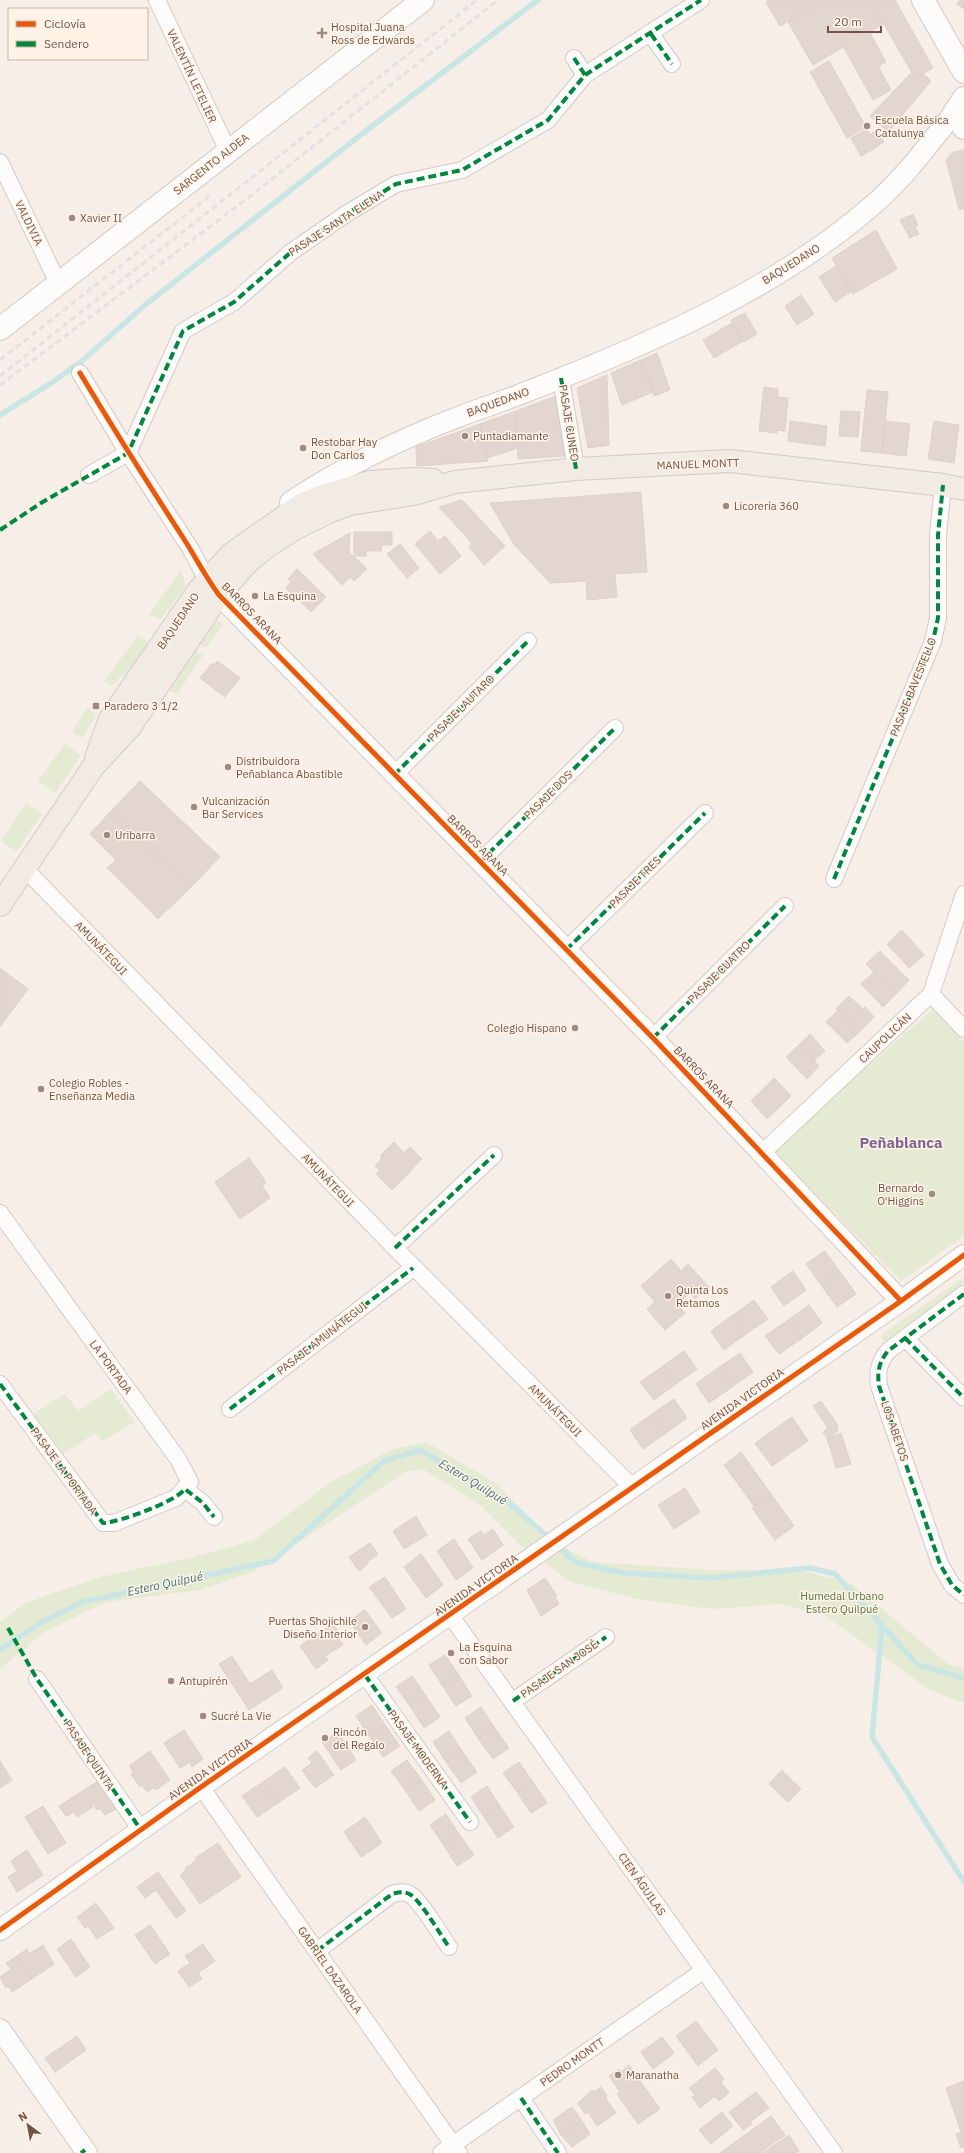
<svg xmlns="http://www.w3.org/2000/svg" width="964" height="2153" viewBox="0 0 964 2153" font-family="'IBM Plex Sans',sans-serif">
<rect width="100%" height="100%" fill="#f6eee7"/>
<path fill="#e4ebd2" d="M 181,570 L 186,586 L 161,619 L 149,615 Z
M 213,617 L 224,624 L 206,648 L 195,641 Z
M 138,635 L 150,644 L 131,671 L 120,677 L 112,686 L 104,681 Z
M 191,648 L 203,655 L 177,694 L 164,689 Z
M 87,708 L 97,714 L 82,738 L 72,732 Z
M 65,744 L 81,756 L 55,793 L 38,781 Z
M 26,803 L 42,814 L 16,852 L 1,841 Z
M 934,1008 L 964,1042 L 964,1236 L 901,1281 L 773,1150 Z
M 963,1278 L 964,1285 L 885,1342 L 880,1336 Z
M 111,1389 L 135,1422 L 102,1441 L 95,1433 L 63,1454 L 33,1414 L 65,1394 L 79,1411 Z
M 426,1442 L 497,1484 L 534,1522 L 570,1551 L 593,1562 L 710,1570 L 803,1571 L 852,1584 L 948,1664 L 964,1668 L 964,1703 L 930,1690 L 824,1615 L 780,1604 L 712,1609 L 637,1599 L 571,1582 L 518,1543 L 481,1506 L 423,1469 L 405,1472 L 253,1572 L 200,1590 L 106,1602 L 42,1634 L 0,1669 L 0,1622 L 26,1603 L 100,1577 L 194,1557 L 255,1540 L 329,1483 L 393,1449 Z"/>
<g fill="none" stroke-linecap="round" stroke-linejoin="round">
<path stroke="#c9e6e5" stroke-width="5.5" d="M 0,415 L 53,382 L 83,360 L 145,305 L 367,130 L 538,0
M 882,1625 L 872,1737 L 964,1882
M 0,1650 L 42,1622 L 82,1602 L 273,1561 L 384,1461 L 420,1450 L 506,1500 L 577,1563 L 623,1573 L 711,1578 L 810,1568 L 835,1574 L 918,1665 L 964,1678"/>
</g>
<path fill="#e2d6cf" stroke="#ded1ca" d="M 768,0 L 824,0 L 780,26 L 766,2 Z
M 825,0 L 869,0 L 883,24 L 813,65 L 788,22 Z
M 870,0 L 895,0 L 933,68 L 915,78 Z
M 960,0 L 964,0 L 964,9 L 957,4 Z
M 870,33 L 886,62 L 878,66 L 891,90 L 873,100 L 844,48 Z
M 829,61 L 866,127 L 847,138 L 810,72 Z
M 912,72 L 915,78 L 923,74 L 931,81 L 888,132 L 870,116 Z
M 867,129 L 877,147 L 861,156 L 851,138 Z
M 876,130 L 884,142 L 878,146 L 871,134 Z
M 962,150 L 964,150 L 964,209 L 959,209 L 946,160 L 952,153 Z
M 913,214 L 918,225 L 915,227 L 919,234 L 910,238 L 900,220 Z
M 876,230 L 897,269 L 853,294 L 832,258 Z
M 836,266 L 852,291 L 835,302 L 819,277 Z
M 801,295 L 814,314 L 797,325 L 785,306 Z
M 745,313 L 757,334 L 743,342 L 731,320 Z
M 732,323 L 743,341 L 714,358 L 703,340 Z
M 657,353 L 670,390 L 654,396 L 641,360 Z
M 641,360 L 653,392 L 622,405 L 611,373 Z
M 607,375 L 609,445 L 588,448 L 577,388 Z
M 764,387 L 778,389 L 778,397 L 788,398 L 785,431 L 777,430 L 777,433 L 759,431 Z
M 867,390 L 888,392 L 882,453 L 861,451 Z
M 554,397 L 559,402 L 569,452 L 564,456 L 518,459 L 516,411 Z
M 516,411 L 518,448 L 487,458 L 480,424 Z
M 841,411 L 860,412 L 858,437 L 839,436 Z
M 790,421 L 827,426 L 825,446 L 788,441 Z
M 885,421 L 910,424 L 906,456 L 882,453 Z
M 934,421 L 959,425 L 954,463 L 928,459 Z
M 480,424 L 488,461 L 417,466 L 416,447 Z
M 641,492 L 647,572 L 615,574 L 617,597 L 587,600 L 586,581 L 550,583 L 513,543 L 490,503 Z
M 462,500 L 505,546 L 484,565 L 469,547 L 472,543 L 439,507 Z
M 430,531 L 438,541 L 445,536 L 461,556 L 440,574 L 415,544 Z
M 354,532 L 392,532 L 392,545 L 382,545 L 381,551 L 366,551 L 366,556 L 354,556 Z
M 350,533 L 349,552 L 367,569 L 354,581 L 350,577 L 342,585 L 313,554 Z
M 400,544 L 419,568 L 407,578 L 387,554 Z
M 297,569 L 326,597 L 311,612 L 286,588 L 291,582 L 288,579 Z
M 217,661 L 240,678 L 225,697 L 200,678 L 212,663 L 215,665 Z
M 140,781 L 220,857 L 191,887 L 111,811 Z
M 111,811 L 191,887 L 158,919 L 107,868 L 116,860 L 90,834 Z
M 902,930 L 924,955 L 909,968 L 887,944 Z
M 880,951 L 909,980 L 896,994 L 866,964 Z
M 0,968 L 28,989 L 7,1017 L 0,1012 Z
M 874,972 L 896,994 L 883,1007 L 861,984 Z
M 849,996 L 863,1009 L 865,1007 L 874,1017 L 859,1032 L 836,1009 Z
M 838,1010 L 859,1032 L 847,1043 L 826,1022 Z
M 0,1012 L 7,1017 L 0,1027 Z
M 810,1034 L 825,1051 L 814,1061 L 799,1045 Z
M 799,1045 L 819,1066 L 807,1079 L 786,1057 Z
M 774,1078 L 791,1096 L 767,1119 L 751,1101 Z
M 394,1142 L 404,1153 L 410,1147 L 422,1159 L 392,1190 L 376,1174 L 380,1170 L 375,1166 L 382,1158 L 380,1156 Z
M 249,1158 L 266,1182 L 262,1186 L 270,1198 L 240,1219 L 215,1182 Z
M 825,1251 L 840,1272 L 821,1285 L 806,1264 Z
M 671,1259 L 681,1271 L 688,1264 L 709,1287 L 695,1299 L 690,1293 L 677,1304 L 685,1313 L 665,1330 L 647,1309 L 655,1302 L 641,1286 Z
M 793,1271 L 806,1290 L 784,1306 L 771,1287 Z
M 840,1272 L 856,1294 L 837,1307 L 821,1285 Z
M 754,1300 L 768,1319 L 746,1334 L 733,1315 Z
M 809,1305 L 822,1323 L 801,1339 L 788,1320 Z
M 733,1315 L 746,1334 L 724,1350 L 711,1331 Z
M 788,1320 L 801,1339 L 779,1354 L 765,1336 Z
M 684,1351 L 697,1369 L 676,1384 L 663,1366 Z
M 740,1353 L 753,1372 L 732,1387 L 718,1368 Z
M 663,1366 L 676,1384 L 654,1400 L 640,1382 Z
M 718,1368 L 732,1387 L 709,1403 L 696,1384 Z
M 674,1399 L 687,1418 L 666,1433 L 652,1414 Z
M 821,1401 L 837,1424 L 838,1431 L 827,1438 L 823,1432 L 828,1428 L 813,1406 Z
M 652,1414 L 666,1433 L 643,1449 L 630,1430 Z
M 792,1417 L 808,1441 L 772,1466 L 755,1443 Z
M 841,1433 L 851,1464 L 836,1468 L 827,1438 Z
M 741,1452 L 771,1494 L 754,1506 L 724,1465 Z
M 685,1488 L 700,1512 L 674,1529 L 658,1505 Z
M 771,1494 L 794,1526 L 775,1540 L 752,1508 Z
M 416,1516 L 427,1535 L 404,1549 L 393,1531 Z
M 493,1529 L 503,1545 L 482,1560 L 468,1539 L 481,1531 L 484,1535 Z
M 454,1539 L 473,1568 L 456,1580 L 437,1551 Z
M 370,1543 L 378,1554 L 367,1562 L 368,1564 L 359,1571 L 349,1557 Z
M 421,1554 L 443,1585 L 426,1598 L 404,1567 Z
M 385,1577 L 406,1609 L 392,1618 L 369,1587 Z
M 545,1578 L 557,1596 L 555,1597 L 559,1604 L 541,1616 L 527,1590 Z
M 365,1610 L 382,1633 L 366,1645 L 349,1621 Z
M 333,1624 L 339,1632 L 336,1635 L 343,1645 L 325,1656 L 328,1660 L 316,1669 L 300,1646 Z
M 445,1655 L 458,1674 L 442,1685 L 429,1665 Z
M 232,1656 L 250,1684 L 272,1670 L 283,1688 L 249,1710 L 219,1664 Z
M 458,1674 L 472,1696 L 456,1706 L 442,1685 Z
M 412,1676 L 426,1696 L 410,1706 L 396,1687 Z
M 426,1696 L 440,1717 L 424,1728 L 410,1706 Z
M 372,1705 L 385,1725 L 369,1736 L 356,1716 Z
M 481,1707 L 494,1727 L 478,1738 L 465,1718 Z
M 385,1725 L 400,1746 L 383,1757 L 369,1736 Z
M 494,1727 L 509,1748 L 493,1759 L 478,1738 Z
M 184,1730 L 203,1759 L 192,1767 L 190,1762 L 180,1768 L 164,1743 Z
M 449,1731 L 462,1751 L 446,1762 L 433,1742 Z
M 338,1732 L 356,1760 L 341,1770 L 322,1742 Z
M 150,1751 L 170,1780 L 156,1790 L 154,1788 L 147,1792 L 142,1785 L 140,1787 L 131,1774 L 133,1772 L 129,1766 Z
M 317,1751 L 334,1775 L 315,1788 L 302,1770 L 312,1763 L 308,1758 Z
M 462,1751 L 477,1772 L 461,1783 L 446,1762 Z
M 407,1760 L 421,1779 L 405,1790 L 391,1771 Z
M 0,1761 L 12,1780 L 0,1788 Z
M 519,1762 L 533,1782 L 517,1792 L 503,1773 Z
M 285,1767 L 300,1788 L 278,1803 L 264,1781 Z
M 782,1770 L 801,1789 L 788,1802 L 769,1784 Z
M 421,1779 L 435,1800 L 419,1811 L 405,1790 Z
M 98,1781 L 116,1809 L 105,1815 L 100,1808 L 97,1810 L 93,1804 L 91,1805 L 93,1807 L 77,1817 L 74,1812 L 66,1816 L 59,1806 Z
M 264,1781 L 278,1803 L 257,1817 L 242,1796 Z
M 533,1782 L 547,1803 L 531,1813 L 517,1792 Z
M 487,1786 L 500,1806 L 484,1817 L 471,1797 Z
M 43,1806 L 66,1843 L 48,1854 L 25,1817 Z
M 500,1806 L 514,1827 L 498,1838 L 484,1817 Z
M 446,1814 L 459,1834 L 443,1844 L 430,1825 Z
M 365,1817 L 382,1843 L 361,1857 L 344,1832 Z
M 459,1834 L 474,1855 L 457,1866 L 443,1844 Z
M 218,1843 L 241,1877 L 200,1904 L 180,1875 L 186,1870 L 185,1868 L 197,1860 L 195,1858 Z
M 27,1850 L 43,1875 L 17,1892 L 8,1877 L 17,1871 L 11,1861 Z
M 158,1872 L 186,1911 L 176,1918 L 156,1890 L 145,1898 L 137,1887 Z
M 96,1903 L 114,1928 L 97,1939 L 88,1926 L 85,1928 L 77,1917 Z
M 150,1925 L 170,1954 L 155,1964 L 135,1935 Z
M 71,1939 L 90,1967 L 76,1977 L 57,1949 Z
M 203,1944 L 215,1961 L 198,1973 L 202,1979 L 189,1987 L 178,1971 L 190,1963 L 185,1956 Z
M 43,1945 L 54,1964 L 32,1979 L 17,1956 L 27,1949 L 29,1954 Z
M 17,1956 L 32,1979 L 12,1992 L 8,1986 L 6,1988 L 0,1977 L 11,1969 L 6,1963 Z
M 696,2021 L 718,2050 L 698,2066 L 676,2036 Z
M 77,2036 L 86,2050 L 55,2072 L 45,2058 Z
M 662,2037 L 674,2053 L 653,2069 L 641,2052 Z
M 629,2065 L 660,2109 L 638,2124 L 617,2094 L 620,2092 L 609,2076 L 619,2069 L 621,2072 Z
M 715,2068 L 724,2079 L 721,2082 L 729,2093 L 719,2101 L 715,2096 L 700,2108 L 692,2097 L 695,2095 L 689,2088 Z
M 964,2081 L 964,2147 L 961,2148 L 956,2134 L 961,2132 L 946,2088 Z
M 601,2087 L 607,2096 L 605,2097 L 616,2113 L 597,2126 L 588,2112 L 585,2114 L 578,2103 L 592,2090 L 594,2092 Z
M 756,2092 L 769,2108 L 750,2122 L 752,2124 L 743,2130 L 729,2112 Z
M 572,2107 L 582,2121 L 561,2135 L 553,2120 Z
M 722,2112 L 733,2126 L 711,2144 L 699,2130 Z
M 771,2116 L 785,2135 L 760,2153 L 720,2153 Z
M 582,2121 L 590,2134 L 572,2147 L 561,2135 Z
M 789,2135 L 799,2151 L 796,2153 L 763,2153 Z"/>
<g fill="none" stroke-linecap="round" stroke-linejoin="round">
<defs>
<path id="minor" d="M 157,0 L 228,151
M 651,34 L 672,64
M 574,58 L 585,75
M 0,162 L 59,285
M 80,373 L 128,453 L 190,548 L 207,580
M 561,378 L 576,469
M 89,475 L 128,453 L 183,331 L 234,302 L 291,252 L 346,214 L 396,184 L 462,170 L 548,120 L 585,75 L 701,0
M 394,775 L 528,641
M 480,862 L 615,728
M 25,869 L 395,1248 L 633,1488
M 834,879 L 933,641 L 938,618 L 938,535 L 943,485
M 566,950 L 705,813
M 931,994 L 964,1029
M 653,1038 L 785,906
M 762,1153 L 931,994 L 964,894
M 0,1213 L 178,1459 L 190,1482 L 176,1498 L 114,1523 L 103,1523 L 0,1384
M 395,1248 L 494,1155
M 964,1294 L 888,1351 C 879,1362 877,1371 879,1386 L 940,1564 L 952,1585 L 964,1595
M 905,1338 L 964,1398
M 230,1409 L 413,1268
M 185,1489 L 203,1503 L 214,1517
M 450,1615 L 834,2153
M 365,1675 L 470,1822
M 37,1679 L 141,1830
M 513,1701 L 606,1637
M 201,1787 L 459,2153
M 317,1951 L 392,1894 C 399,1892 405,1891 411,1895 C 423,1904 440,1934 449,1947
M 521,2098 L 558,2153
M 441,2153 L 703,1971"/>
<path id="tertiary" d="M 290,502 C 341,468 401,439 458,417 C 479,409 500,402 521,394 C 642,347 775,291 874,204 C 905,177 929,144 954,113
M 209,582 L 219,595 L 653,1038 L 901,1301
M 0,1930 L 201,1787 L 901,1301 L 964,1255
M 0,2029 L 87,2153"/>
<path id="secondary" d="M 923,0 L 964,72
M 964,98 L 954,113 L 964,128
M 0,329 L 423,0"/>
<path id="primary" d="M 96,758 L 110,719 L 198,591 L 231,554 L 301,505 L 325,495 L 370,482 L 413,479 L 433,480
M 0,905 L 93,767 L 130,727 L 219,595 L 246,564 L 265,548 L 296,528 L 331,511 L 350,504 L 414,494 L 455,482 L 576,469 L 730,461 L 943,485 L 964,489"/>
</defs>
<use href="#minor" stroke="#d4cac4" stroke-width="18"/>
<use href="#tertiary" stroke="#d4cac4" stroke-width="22"/>
<use href="#secondary" stroke="#d4c9c4" stroke-width="24"/>
<use href="#primary" stroke="#d5c9c4" stroke-width="24"/>
<use href="#minor" stroke="#fefcfb" stroke-width="16"/>
<use href="#tertiary" stroke="#fefcfb" stroke-width="20"/>
<use href="#secondary" stroke="#fefcfb" stroke-width="22"/>
<use href="#primary" stroke="#f2ebe4" stroke-width="22"/>
<path stroke="#e3e0e3" stroke-width="3" stroke-dasharray="6 4" stroke-linecap="butt" d="M 0,360 L 211,195
M 0,376 L 477,0
M 0,385 L 248,198 L 498,0"/>
<path stroke="#00873e" stroke-width="4" stroke-dasharray="8 4" stroke-linecap="butt" d="M 651,34 L 672,64
M 574,58 L 585,75
M 561,378 L 576,469
M 0,530 L 41,503 L 128,453 L 183,331 L 234,302 L 291,252 L 346,214 L 396,184 L 462,170 L 548,120 L 585,75 L 701,0
M 394,775 L 528,641
M 480,862 L 615,728
M 834,879 L 933,641 L 938,618 L 938,535 L 943,485
M 566,950 L 705,813
M 653,1038 L 785,906
M 395,1248 L 494,1155
M 964,1294 L 888,1351 C 879,1362 877,1371 879,1386 L 940,1564 L 952,1585 L 964,1595
M 905,1338 L 964,1398
M 0,1384 L 103,1523 C 120,1522 175,1502 185,1489 L 203,1503 L 214,1517
M 230,1409 L 413,1268
M 8,1628 L 37,1679 L 141,1830
M 365,1675 L 470,1822
M 513,1701 L 606,1637
M 317,1951 L 392,1894 C 399,1892 405,1891 411,1895 C 423,1904 440,1934 449,1947
M 521,2098 L 558,2153
M 81,2153 L 85,2150"/>
<defs>
<path id="cycleway" d="M 80,373 C 113,428 147,482 182,536 C 195,556 205,576 219,595 L 653,1038 L 901,1301
M 0,1930 L 201,1787 L 901,1301 L 964,1255"/>
</defs>
<use href="#cycleway" stroke="#fff3e7" stroke-width="8"/>
<use href="#cycleway" stroke="#e8590c" stroke-width="5"/>
</g>
<g fill="#a08980" stroke="#fff3e7" stroke-width="1.5">
<path d="M320 27h4v4h4v4h-4v4h-4v-4h-4v-4h4z"/>
<circle cx="867" cy="126" r="4"/>
<circle cx="72" cy="218" r="4"/>
<circle cx="465" cy="436" r="4"/>
<circle cx="303" cy="448" r="4"/>
<circle cx="726" cy="506" r="4"/>
<circle cx="255" cy="596" r="4"/>
<rect x="92" y="702" width="8" height="8" rx="2"/>
<circle cx="228" cy="767" r="4"/>
<circle cx="194" cy="807" r="4"/>
<circle cx="107" cy="835" r="4"/>
<circle cx="575" cy="1028" r="4"/>
<circle cx="41" cy="1089" r="4"/>
<circle cx="932" cy="1194" r="4"/>
<circle cx="668" cy="1296" r="4"/>
<circle cx="365" cy="1627" r="4"/>
<circle cx="451" cy="1653" r="4"/>
<circle cx="171" cy="1681" r="4"/>
<circle cx="203" cy="1716" r="4"/>
<circle cx="325" cy="1738" r="4"/>
<circle cx="618" cy="2075" r="4"/>
</g>
<g text-anchor="middle" stroke-width="3" stroke-linejoin="round" paint-order="stroke">
<g font-size="11" fill="#725348" stroke="#fff3e7" text-anchor="start">
<text x="331" y="31">Hospital Juana<tspan x="331" dy="13">Ross de Edwards</tspan></text>
<text x="875" y="124">Escuela Básica<tspan x="875" dy="13">Catalunya</tspan></text>
<text x="80" y="222">Xavier II</text>
<text x="473" y="440">Puntadiamante</text>
<text x="311" y="446">Restobar Hay<tspan x="311" dy="13">Don Carlos</tspan></text>
<text x="734" y="510">Licorería 360</text>
<text x="263" y="600">La Esquina</text>
<text x="104" y="710">Paradero 3 1/2</text>
<text x="236" y="765">Distribuidora<tspan x="236" dy="13">Peñablanca Abastible</tspan></text>
<text x="202" y="805">Vulcanización<tspan x="202" dy="13">Bar Services</tspan></text>
<text x="115" y="839">Uribarra</text>
<text x="567" y="1032" text-anchor="end">Colegio Hispano</text>
<text x="49" y="1087">Colegio Robles -<tspan x="49" dy="13">Enseñanza Media</tspan></text>
<text x="924" y="1192" text-anchor="end">Bernardo<tspan x="924" dy="13">O'Higgins</tspan></text>
<text x="676" y="1294">Quinta Los<tspan x="676" dy="13">Retamos</tspan></text>
<text x="357" y="1625" text-anchor="end">Puertas Shojichile<tspan x="357" dy="13">Diseño Interior</tspan></text>
<text x="459" y="1651">La Esquina<tspan x="459" dy="13">con Sabor</tspan></text>
<text x="179" y="1685">Antupirén</text>
<text x="211" y="1720">Sucré La Vie</text>
<text x="333" y="1736">Rincón<tspan x="333" dy="13">del Regalo</tspan></text>
<text x="626" y="2079">Maranatha</text>
</g>
<g font-size="11" fill="#725348" stroke="#fff3e7">
<text transform="translate(192 76) rotate(65)" y="4">VALENTÍN LETELIER</text>
<text transform="translate(211 164) rotate(-38)" y="4">SARGENTO ALDEA</text>
<text transform="translate(29 223) rotate(64)" y="4">VALDIVIA</text>
<text transform="translate(336 223) rotate(-33)" y="4">PASAJE SANTA ELENA</text>
<text transform="translate(791 264) rotate(-32)" y="4">BAQUEDANO</text>
<text transform="translate(498 402) rotate(-20)" y="4">BAQUEDANO</text>
<text transform="translate(569 423) rotate(81)" y="4">PASAJE CUNEO</text>
<text transform="translate(698 464) rotate(-2)" y="4">MANUEL MONTT</text>
<text transform="translate(252 613) rotate(46)" y="4">BARROS ARANA</text>
<text transform="translate(178 621) rotate(-56)" y="4">BAQUEDANO</text>
<text transform="translate(913 687) rotate(-68)" y="4">PASAJE BAVESTELLO</text>
<text transform="translate(461 708) rotate(-45)" y="4">PASAJE LAUTARO</text>
<text transform="translate(548 795) rotate(-45)" y="4">PASAJE DOS</text>
<text transform="translate(478 845) rotate(45)" y="4">BARROS ARANA</text>
<text transform="translate(635 882) rotate(-45)" y="4">PASAJE TRES</text>
<text transform="translate(101 948) rotate(46)" y="4">AMUNÁTEGUI</text>
<text transform="translate(719 972) rotate(-45)" y="4">PASAJE CUATRO</text>
<text transform="translate(885 1038) rotate(-43)" y="4">CAUPOLICÁN</text>
<text transform="translate(704 1077) rotate(46)" y="4">BARROS ARANA</text>
<text transform="translate(328 1180) rotate(46)" y="4">AMUNÁTEGUI</text>
<text transform="translate(322 1338) rotate(-38)" y="4">PASAJE AMUNÁTEGUI</text>
<text transform="translate(111 1367) rotate(54)" y="4">LA PORTADA</text>
<text transform="translate(742 1399) rotate(-35)" y="4">AVENIDA VICTORIA</text>
<text transform="translate(555 1410) rotate(45)" y="4">AMUNÁTEGUI</text>
<text transform="translate(895 1431) rotate(71)" y="4">LOS ABETOS</text>
<text transform="translate(64 1471) rotate(54)" y="4">PASAJE LA PORTADA</text>
<text transform="translate(476 1585) rotate(-35)" y="4">AVENIDA VICTORIA</text>
<text transform="translate(559 1669) rotate(-35)" y="4">PASAJE SAN JOSÉ</text>
<text transform="translate(418 1749) rotate(54)" y="4">PASAJE MODERNA</text>
<text transform="translate(89 1755) rotate(56)" y="4">PASAJE QUINTA</text>
<text transform="translate(210 1769) rotate(-35)" y="4">AVENIDA VICTORIA</text>
<text transform="translate(642 1884) rotate(55)" y="4">CIEN ÁGUILAS</text>
<text transform="translate(330 1970) rotate(55)" y="4">GABRIEL DAZAROLA</text>
<text transform="translate(572 2062) rotate(-35)" y="4">PEDRO MONTT</text>
</g>
<g font-size="11" fill="#577841" stroke="#fff3e7">
<text x="842" y="1600">Humedal Urbano<tspan x="842" dy="13">Estero Quilpué</tspan></text>
</g>
<g font-size="12" font-style="italic" fill="#3d7578" stroke="#fff3e7">
<text transform="translate(473 1482) rotate(31)" y="4">Estero Quilpué</text>
<text transform="translate(165 1584) rotate(-12)" y="4">Estero Quilpué</text>
</g>
<g font-size="15" font-weight="bold" fill="#7f6495" stroke="#fff3e7">
<text x="901" y="1148">Peñablanca</text>
</g>
</g>
<rect x="8" y="8" width="140" height="52" fill="#fff3e7" stroke="#c7b3a7"/>
<rect x="16" y="21" width="20" height="6" fill="#e8590c" stroke="#c7b3a7"/>
<text x="44" y="28" font-size="12" fill="#725348">Ciclovía</text>
<rect x="16" y="41" width="20" height="6" fill="#00873e" stroke="#c7b3a7"/>
<text x="44" y="48" font-size="12" fill="#725348">Sendero</text>
<g transform="translate(28 2125) rotate(328)" stroke="#fff3e7" stroke-width="3" paint-order="stroke">
<path d="M0-3L7 15L0 10L-7 15Z" fill="#725348"/>
<text y="-6" font-size="11" font-weight="bold" text-anchor="middle" fill="#725348">N</text>
</g>
<path d="M828 26v6h53v-6" fill="none" stroke="#725348" stroke-width="2"/>
<text x="834" y="26" font-size="12" fill="#725348" stroke="#fff3e7" stroke-width="3" paint-order="stroke">20 m</text>
</svg>
